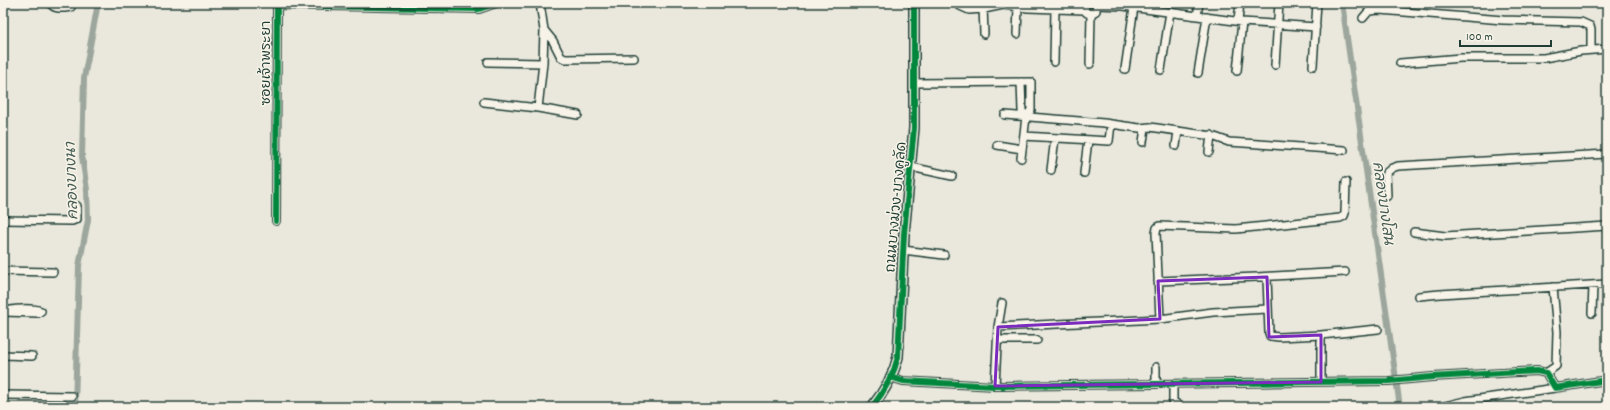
<svg xmlns="http://www.w3.org/2000/svg" width="1610" height="410" viewBox="0 0 1610 410" font-family="Dekko,'Playpen Sans Thai',sans-serif">
<rect width="100%" height="100%" fill="#eae8dd"/>
<filter id="ink" filterUnits="userSpaceOnUse"><feTurbulence type="fractalNoise" baseFrequency=".025" numOctaves="2"/><feDisplacementMap in="SourceGraphic" scale="8" xChannelSelector="R" yChannelSelector="G"/><feConvolveMatrix kernelMatrix="1 2 1 2 8 2 1 2 1" color-interpolation-filters="sRGB"/></filter>
<g filter="url(#ink)">
<g fill="none" stroke-linecap="round" stroke-linejoin="round">
<path stroke="#9ca69c" stroke-width="6" d="M 1342,3 L 1400,407
M 75,407 L 79,266 L 88,220 L 87,190 L 82,156 L 84,78 L 98,3"/>
<defs>
<path id="street" d="M 50,3 C 54,10 64,8 71,7
M 957,3 L 960,6 L 969,10 L 984,9 L 1003,5 L 1028,8 L 1084,10
M 967,3 L 987,6
M 1087,3 L 1085,6 L 1084,10 L 1087,13 L 1091,14 L 1096,11 L 1096,5 L 1094,3
M 1096,5 L 1123,6 L 1242,22 L 1316,27
M 983,6 L 984,34
M 1197,16 L 1199,3
M 1363,18 L 1369,11 L 1380,10 L 1503,20 L 1581,22 L 1590,26 L 1591,30 L 1591,50
M 1238,21 L 1240,3
M 544,30 L 553,41 L 561,57 L 565,59 L 634,58
M 1017,34 L 1018,7
M 488,62 L 543,63
M 1054,62 L 1055,9
M 1400,63 L 1461,58 L 1544,58 L 1581,51 L 1607,49
M 1090,64 L 1091,14
M 1275,65 L 1279,3
M 1313,66 L 1317,3
M 1125,69 L 1134,7
M 1161,70 L 1170,12
M 1237,71 L 1242,22
M 1198,73 L 1207,17
M 914,83 C 953,83 992,82 1031,82 L 1031,110 L 1026,117 L 1022,111 L 1021,82
M 484,102 L 538,108 L 543,63 L 544,30 L 540,3
M 538,108 L 578,115
M 1005,115 L 1104,123 L 1139,128 L 1150,127 L 1212,136 L 1229,142 L 1344,150
M 1024,136 L 1109,141 L 1111,124
M 1143,142 L 1145,128
M 997,145 L 1022,149
M 1176,146 L 1178,131
M 1209,152 L 1211,135
M 1021,158 L 1026,117
M 911,167 L 952,176
M 1051,170 L 1055,138
M 1084,173 L 1088,140
M 1387,196 L 1386,173 L 1392,168 L 1398,166 L 1607,154
M 3,220 L 72,221 L 77,219 L 77,206
M 276,221 L 277,5 L 479,9 L 496,3
M 1414,232 L 1445,236 L 1607,226
M 903,250 L 944,255
M 3,271 L 53,272
M 1267,277 L 1269,333 L 1270,336 L 1279,337 L 1321,335
M 1158,281 L 1257,277 L 1345,272
M 1419,296 L 1440,294 L 1607,284
M 3,312 L 38,313 L 41,311 C 34,308 11,308 5,312
M 1592,313 L 1593,285
M 1160,319 L 1156,233 L 1157,228 L 1159,226 L 1236,229 L 1340,218 L 1344,216 L 1345,213 L 1346,182
M 998,327 L 1160,319 L 1213,312 L 1267,309
M 998,340 L 1037,340
M 3,355 L 32,356
M 1546,373 L 1556,366 L 1557,332 L 1553,287
M 890,377 L 903,381 L 995,386 L 1389,381 L 1432,377 L 1537,371 L 1546,373 L 1555,388 L 1607,380
M 1321,382 L 1321,335 L 1378,329
M 1156,384 L 1156,367
M 1173,384 L 1173,401 L 1177,404
M 995,386 L 998,327 L 1002,303
M 3,395 L 72,396
M 1441,407 L 1465,401 L 1555,388"/>
<path id="secondary" d="M 872,407 C 883,393 894,374 898,357 L 904,234 L 914,128 L 914,3"/>
</defs>
<use href="#street" stroke="#1f3d34" stroke-width="10"/>
<use href="#secondary" stroke="#1f3d34" stroke-width="12"/>
<use href="#street" stroke="#f7f3e8" stroke-width="7"/>
<use href="#secondary" stroke="#f7f3e8" stroke-width="9"/>
<defs>
<path id="cycleway" d="M 276,221 L 277,5 L 479,9 L 496,3
M 890,377 L 903,381 L 995,386 L 1389,381 L 1432,377 L 1537,371 L 1546,373 L 1555,388 L 1607,380
M 872,407 C 883,393 894,374 898,357 L 904,234 L 914,128 L 914,3"/>
</defs>
<use href="#cycleway" stroke="#f7f3e8" stroke-width="8"/>
<use href="#cycleway" stroke="#00873e" stroke-width="6"/>
</g>
</g>
<path fill="none" stroke="#7b2cbf" stroke-width="3" stroke-linejoin="round" d="M 1267,277 L 1269,337 L 1321,335 L 1321,382 L 995,386 L 998,327 L 1160,319 L 1158,281 Z"/>
<g text-anchor="middle" stroke-width="3" stroke-linejoin="round" paint-order="stroke">
<g font-size="14" fill="#1f3d34" stroke="#f7f3e8">
<text transform="translate(265 63) rotate(-90)" y="5">ซอยเจ้าพระยา</text>
<text transform="translate(895 207) rotate(-85)" y="5">ถนนบางม่วง-บางคูลัด</text>
</g>
<g font-size="15" font-style="italic" fill="#445c53" stroke="#f7f3e8">
<text transform="translate(71 181) rotate(-92)" y="5">คลองบางนา</text>
<text transform="translate(1384 203) rotate(82)" y="5">คลองบางโสน</text>
</g>
</g>
<rect width="1610" height="410" fill="none" stroke="#f7f3e8" stroke-width="16"/>
<rect x="8" y="8" width="1594" height="394" fill="none" stroke="#1f3d34" stroke-width="1.5" filter="url(#ink)"/>
<path d="M1460 40v6h91v-6" fill="none" stroke="#1f3d34" stroke-width="2"/>
<text x="1466" y="40" font-size="12" fill="#1f3d34" stroke="#f7f3e8" stroke-width="3" paint-order="stroke">100 m</text>
</svg>
